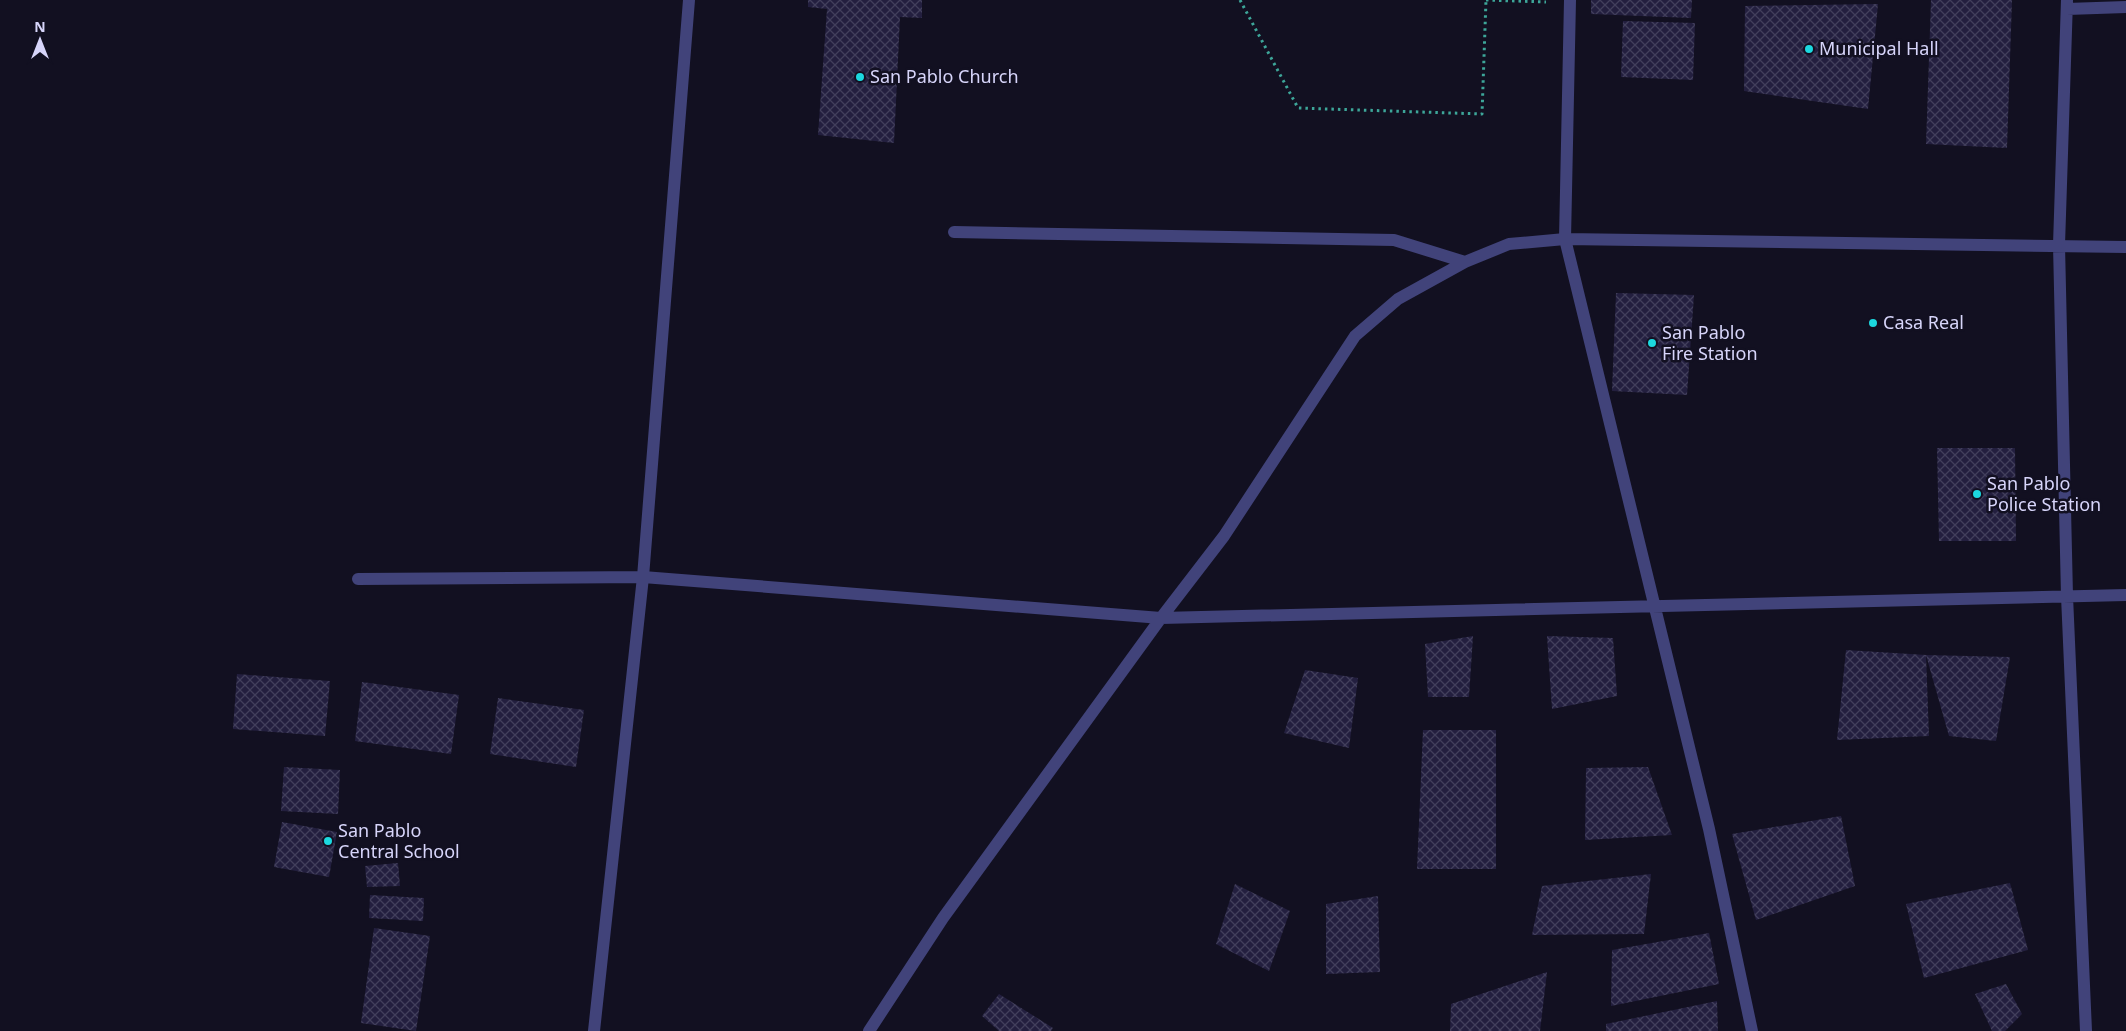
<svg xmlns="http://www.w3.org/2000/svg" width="2126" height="1031" viewBox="0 0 2126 1031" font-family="'Noto Sans',sans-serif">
<defs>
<pattern id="building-cross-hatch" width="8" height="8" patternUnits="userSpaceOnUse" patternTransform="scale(1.25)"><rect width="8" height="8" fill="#231f3f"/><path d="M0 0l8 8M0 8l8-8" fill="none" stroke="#423f5c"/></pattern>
</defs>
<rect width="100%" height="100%" fill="#121021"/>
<path fill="url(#building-cross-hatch)" d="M 808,0 L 922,0 L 922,18 L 900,17 L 894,143 L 818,135 L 827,9 L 808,7 Z
M 1591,0 L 1692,0 L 1691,18 L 1591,14 Z
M 1931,0 L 2012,0 L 2007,148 L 1926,144 Z
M 1878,4 L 1868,109 L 1744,91 L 1745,6 Z
M 1623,21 L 1695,23 L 1693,80 L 1621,77 Z
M 1616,293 L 1694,295 L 1687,395 L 1612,391 Z
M 1937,448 L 2015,448 L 2016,541 L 1939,541 Z
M 1473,636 L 1469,697 L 1428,697 L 1425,644 Z
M 1547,636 L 1613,638 L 1617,696 L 1552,709 Z
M 1846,650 L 1926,655 L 1929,736 L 1837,740 Z
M 1926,655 L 2010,657 L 1996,741 L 1949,736 Z
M 1305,670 L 1358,678 L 1349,748 L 1284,733 Z
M 237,674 L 330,681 L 325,736 L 233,729 Z
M 362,682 L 459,695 L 451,754 L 355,741 Z
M 498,698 L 584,710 L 576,767 L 490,754 Z
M 1423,730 L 1496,730 L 1496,869 L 1417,869 Z
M 284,767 L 340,770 L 338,814 L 281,811 Z
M 1648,767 L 1672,835 L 1585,840 L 1586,768 Z
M 1841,816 L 1855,886 L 1756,920 L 1732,834 Z
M 282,822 L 337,832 L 329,877 L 274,867 Z
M 398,863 L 400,886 L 367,887 L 365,866 Z
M 1651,874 L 1644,934 L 1532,935 L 1542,886 Z
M 2010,883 L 2028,950 L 1924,978 L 1906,904 Z
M 1235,884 L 1290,911 L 1269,971 L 1216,944 Z
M 370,895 L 424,898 L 423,921 L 369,918 Z
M 1378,896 L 1380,972 L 1326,974 L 1326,904 Z
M 374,928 L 430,936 L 416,1031 L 361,1023 Z
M 1709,933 L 1719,984 L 1611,1006 L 1612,950 Z
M 1547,972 L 1540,1031 L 1450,1031 L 1451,1004 Z
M 2006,984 L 2022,1014 L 2005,1031 L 1992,1031 L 1975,994 Z
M 999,994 L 1053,1028 L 1051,1031 L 999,1031 L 982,1016 Z
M 1717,1001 L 1718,1031 L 1606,1031 L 1606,1024 Z"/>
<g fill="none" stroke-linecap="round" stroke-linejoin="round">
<path stroke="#3da699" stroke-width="3" stroke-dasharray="2.5 4" stroke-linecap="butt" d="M 1240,0 L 1298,108 L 1482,114 L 1486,0
M 1486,0 L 1546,2"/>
<path stroke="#41437a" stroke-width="12" d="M 1570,0 L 1565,239 L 1709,829 L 1752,1031
M 2067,0 L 2059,245 L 2067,596 L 2086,1031
M 2067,9 L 2126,7
M 954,232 L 1394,240 L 1465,262
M 358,579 L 643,577 L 1161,618 L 2126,595
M 594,1031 L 643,577 L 689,0
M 869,1031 L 943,918 L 1161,618 L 1224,536 L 1355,336 L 1398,299 L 1465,262 L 1509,244 L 1565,239 L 2126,247"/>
</g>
<g fill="#1cd8df" stroke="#121021" stroke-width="2">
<circle cx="1809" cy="49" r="5"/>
<circle cx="860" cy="77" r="5"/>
<circle cx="1873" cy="323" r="5"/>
<circle cx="1652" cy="343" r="5"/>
<circle cx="1977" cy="494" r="5"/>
<circle cx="328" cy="841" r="5"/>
</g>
<g text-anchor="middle" stroke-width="5" stroke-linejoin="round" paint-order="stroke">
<g font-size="18" fill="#d7d5fa" stroke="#121021" text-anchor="start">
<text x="1819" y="55">Municipal Hall</text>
<text x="870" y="83">San Pablo Church</text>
<text x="1883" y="329">Casa Real</text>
<text x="1662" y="339">San Pablo<tspan x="1662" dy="21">Fire Station</tspan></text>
<text x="1987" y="490">San Pablo<tspan x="1987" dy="21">Police Station</tspan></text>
<text x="338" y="837">San Pablo<tspan x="338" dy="21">Central School</tspan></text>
</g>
</g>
<g transform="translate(40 40)" stroke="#121021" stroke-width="4" paint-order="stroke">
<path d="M0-4L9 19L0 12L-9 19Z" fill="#d7d5fa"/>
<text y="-8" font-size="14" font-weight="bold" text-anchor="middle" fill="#d7d5fa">N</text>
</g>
</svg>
